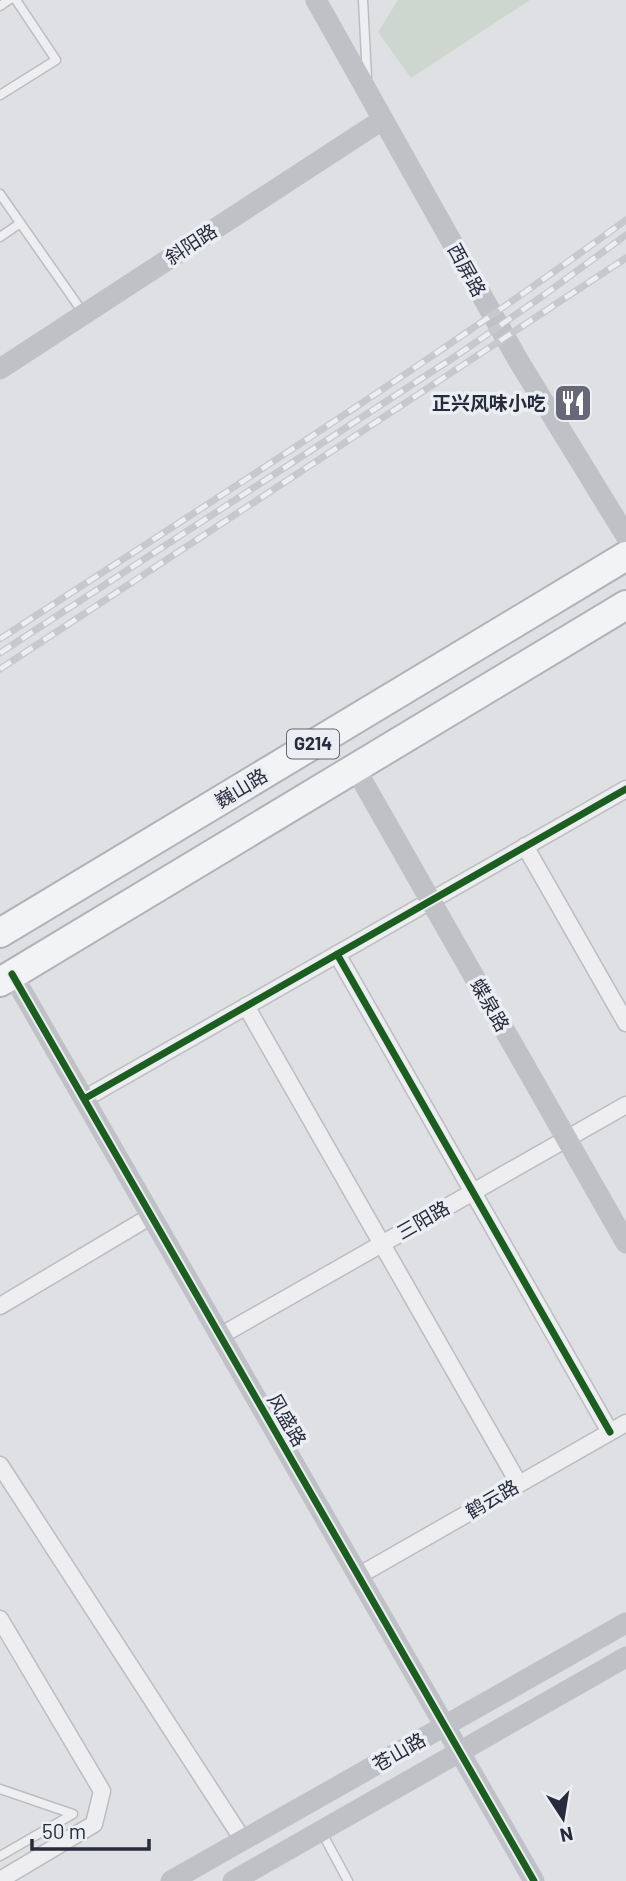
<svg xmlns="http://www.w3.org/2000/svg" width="626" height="1881" viewBox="0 0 626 1881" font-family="Barlow,'Noto Sans SC',sans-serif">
<rect width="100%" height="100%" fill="#dee0e3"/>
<path fill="#ced7cf" d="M 398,0 L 530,0 L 411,78 L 378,32 Z"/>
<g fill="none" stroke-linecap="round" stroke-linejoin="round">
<defs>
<path id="lane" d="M 363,0 L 367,77
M 0,6 L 9,0
M 0,95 L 56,60 L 16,0
M 0,194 L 84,314
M 0,237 L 19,224
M 0,1789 L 73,1814 L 0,1856
M 321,1831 L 348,1881"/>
<path id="street" d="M 525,846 L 626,1023
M 337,954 L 610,1432
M 246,1006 L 519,1484
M 84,1099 L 626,789
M 0,1306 L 151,1216
M 220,1336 L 626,1105
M 0,1465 L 243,1840
M 358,1576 L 626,1423
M 0,1619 L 102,1791 L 94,1824 L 0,1880"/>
<path id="highway" d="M 0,933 L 626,556
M 0,982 L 626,605"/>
</defs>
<use href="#lane" stroke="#bbbdc0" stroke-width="11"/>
<use href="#street" stroke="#bbbdc0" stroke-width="19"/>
<use href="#highway" stroke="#b1b3b8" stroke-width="32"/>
<use href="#lane" stroke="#eeeef0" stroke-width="8"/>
<use href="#street" stroke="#eeeef0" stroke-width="16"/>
<path stroke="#bfc1c6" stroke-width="21" d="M 316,0 L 518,360 L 626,536
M 0,369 L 382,120
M 355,768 L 626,1243
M 12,974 L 534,1881
M 171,1881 L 626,1623
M 233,1881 L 626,1657"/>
<use href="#highway" stroke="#f2f3f4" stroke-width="28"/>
<defs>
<path id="rail" d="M 0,639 C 210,502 423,368 626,220
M 0,653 L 459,354 L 544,295 L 626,235
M 0,669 L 626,258"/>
</defs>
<use href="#rail" stroke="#c7c8cb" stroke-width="7"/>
<use href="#rail" stroke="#ebeef3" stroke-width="4.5" stroke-dasharray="13" stroke-linecap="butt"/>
<defs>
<path id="cycleway" d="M 337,954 L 610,1432
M 12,974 L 534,1881
M 84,1099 L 626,789"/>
</defs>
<use href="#cycleway" stroke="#ebeef3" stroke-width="11"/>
<use href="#cycleway" stroke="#1b5e20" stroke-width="7"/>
</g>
<defs>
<symbol id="restaurant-square" viewBox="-11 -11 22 22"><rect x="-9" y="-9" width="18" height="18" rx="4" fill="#676a76" stroke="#ebeef3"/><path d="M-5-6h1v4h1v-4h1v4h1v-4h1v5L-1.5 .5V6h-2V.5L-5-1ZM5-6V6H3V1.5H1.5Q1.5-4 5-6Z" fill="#fff"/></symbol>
</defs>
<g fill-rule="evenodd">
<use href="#restaurant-square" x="551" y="381" width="44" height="44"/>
</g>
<g text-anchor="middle" stroke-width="7" stroke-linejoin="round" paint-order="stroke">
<rect fill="#ebeef3" stroke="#626672" stroke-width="2" x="287" y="729.5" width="52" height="29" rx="5"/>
<g font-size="18" font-weight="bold" fill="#272b3b">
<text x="313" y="750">G214</text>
</g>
<g font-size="19" fill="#272b3b" stroke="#ebeef3">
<text transform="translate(191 244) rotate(-33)" y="7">斜阳路</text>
<text transform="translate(467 270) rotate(61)" y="7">西屏路</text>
<text transform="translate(241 788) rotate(-31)" y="7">巍山路</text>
<text transform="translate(490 1005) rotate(60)" y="7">蝶泉路</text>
<text transform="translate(423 1220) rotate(-30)" y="7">三阳路</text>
<text transform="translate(287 1420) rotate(60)" y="7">风盛路</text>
<text transform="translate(492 1499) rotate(-30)" y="7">鹤云路</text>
<text transform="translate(399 1752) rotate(-30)" y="7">苍山路</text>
</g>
<g font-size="19" font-weight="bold" fill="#272b3b" stroke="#ebeef3" text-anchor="end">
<text x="546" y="410">正兴风味小吃</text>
</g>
</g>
<g transform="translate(563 1818) rotate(168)" stroke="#ebeef3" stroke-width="5" paint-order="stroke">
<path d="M0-5L12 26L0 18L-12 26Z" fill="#272b3b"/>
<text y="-10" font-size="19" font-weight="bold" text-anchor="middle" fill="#272b3b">N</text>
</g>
<path d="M32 1839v10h117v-10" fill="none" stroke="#272b3b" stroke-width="3.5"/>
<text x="42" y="1839" font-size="21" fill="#272b3b" stroke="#ebeef3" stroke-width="5" paint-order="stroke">50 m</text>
</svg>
